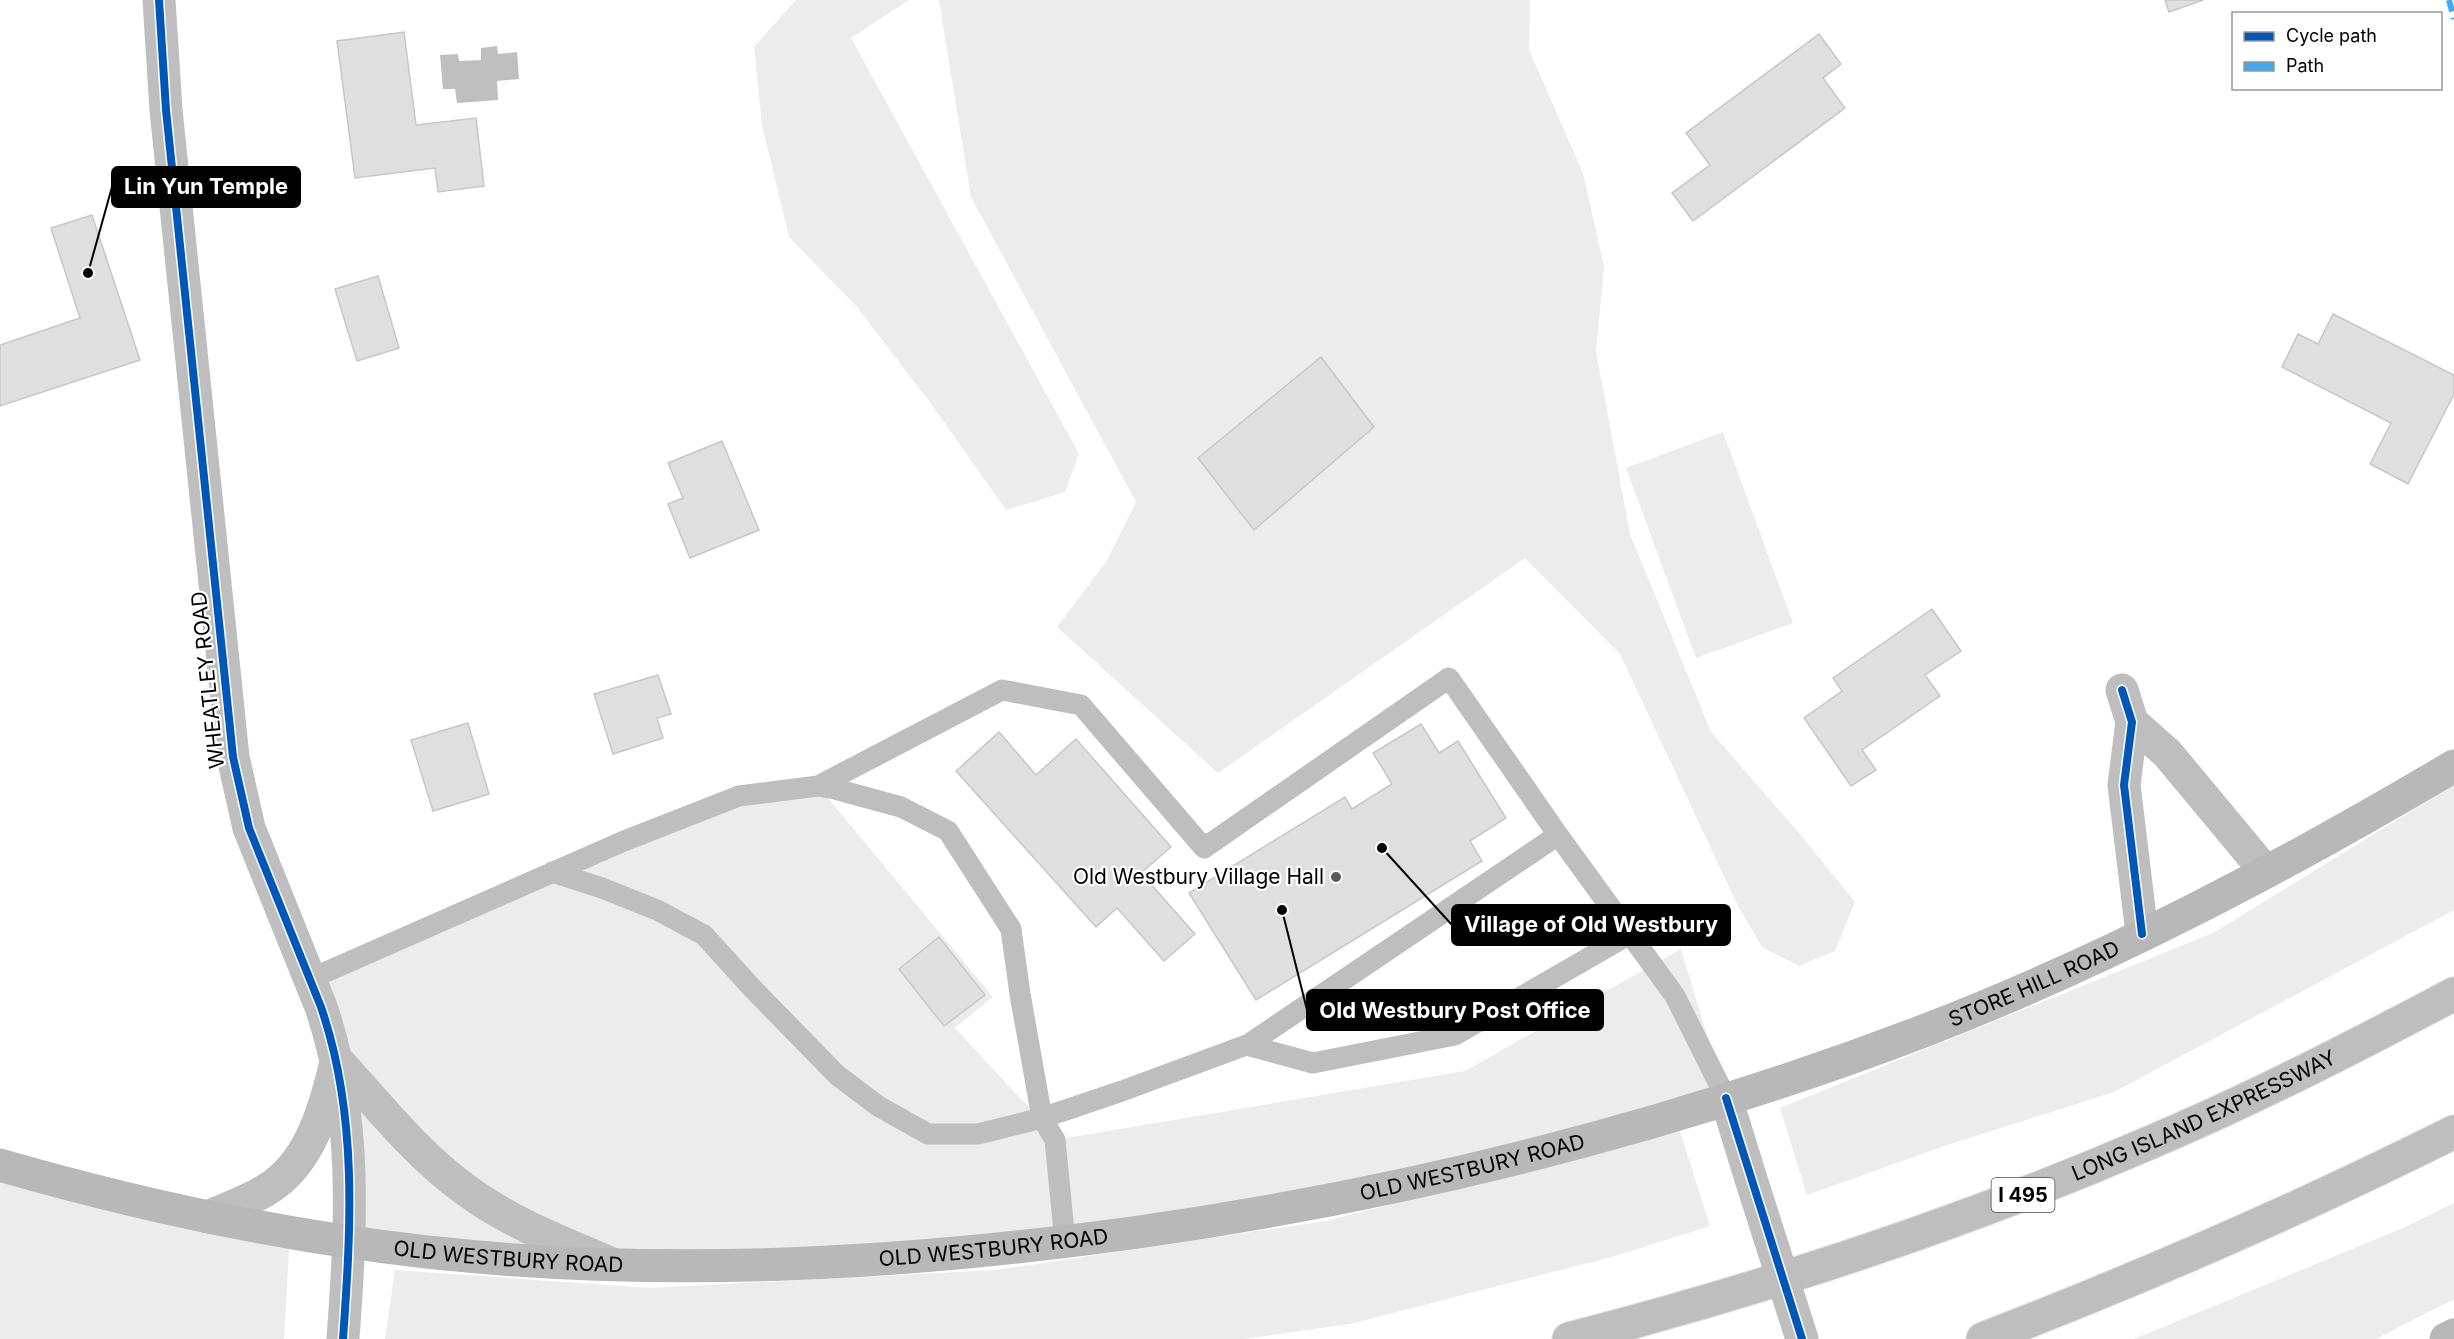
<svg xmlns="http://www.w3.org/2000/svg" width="2454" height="1339" viewBox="0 0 2454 1339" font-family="Inter,sans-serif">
<rect width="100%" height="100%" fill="#fff"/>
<path fill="#ececec" d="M 796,0 L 909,0 L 851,38 L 1079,454 L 1065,492 L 1006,510 L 932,405 L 857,307 L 789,237 L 762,125 L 754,47 Z
M 939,0 L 1530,0 L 1529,50 L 1583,173 L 1604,267 L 1596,351 L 1630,534 L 1711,732 L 1799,833 L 1855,902 L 1835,951 L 1799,966 L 1762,947 L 1737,904 L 1620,654 L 1525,558 L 1218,773 L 1057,627 L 1106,562 L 1136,502 L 971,197 Z
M 1723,432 L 1793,623 L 1696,658 L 1626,468 Z
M 2454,785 L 2454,910 L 2114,1092 L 1947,1145 L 1807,1195 L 1780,1108 L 2213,933 Z
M 818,786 L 993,997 L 955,1028 L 1019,1097 L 1042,1118 L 1055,1140 L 1465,1071 L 1681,949 L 1726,1098 L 1554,1149 L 885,1260 L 350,1242 L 310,979 L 739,796 Z
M 1680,1131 L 1710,1226 L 1615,1256 L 1350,1324 L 1244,1339 L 385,1339 L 395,1270 L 650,1288 L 995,1270 L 1326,1221 Z
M 0,1180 L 289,1249 L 284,1339 L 0,1339 Z
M 2454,1203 L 2454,1299 L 2376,1339 L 2134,1339 L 2403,1228 Z"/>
<path fill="#bfbfbf" d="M 497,46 L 498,54 L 517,52 L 519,79 L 497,81 L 498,100 L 457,103 L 455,89 L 443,89 L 440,55 L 458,54 L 459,61 L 481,60 L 481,48 Z"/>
<path fill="#dfdfdf" stroke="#c7c7c7" stroke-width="1.5" d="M 2165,0 L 2203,0 L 2169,12 Z
M 404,32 L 416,125 L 476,118 L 484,186 L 438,192 L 435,168 L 355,178 L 337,41 Z
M 1819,34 L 1841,64 L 1823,78 L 1845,108 L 1693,221 L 1672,193 L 1710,165 L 1686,133 Z
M 92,215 L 140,360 L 0,406 L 0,345 L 80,318 L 51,228 Z
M 378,276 L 399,348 L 357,361 L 335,289 Z
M 2333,314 L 2454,375 L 2454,394 L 2408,484 L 2370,464 L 2391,423 L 2282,367 L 2298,334 L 2318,344 Z
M 1321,357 L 1374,427 L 1254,530 L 1198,458 Z
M 722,441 L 759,530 L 690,558 L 668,504 L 683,498 L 668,463 Z
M 1932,609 L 1961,651 L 1925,675 L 1940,696 L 1862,750 L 1876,770 L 1851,786 L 1804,718 L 1842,691 L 1833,678 Z
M 658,675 L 671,714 L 657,718 L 663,738 L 613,754 L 594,694 Z
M 468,723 L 489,794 L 433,811 L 411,740 Z
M 1421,724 L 1439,753 L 1458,741 L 1506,818 L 1470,841 L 1482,861 L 1256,1000 L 1189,893 L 1345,797 L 1352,809 L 1392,784 L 1373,753 Z
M 999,732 L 1036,775 L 1076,739 L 1171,847 L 1141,873 L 1195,934 L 1164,961 L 1117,908 L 1096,927 L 956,771 Z
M 939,937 L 985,995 L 944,1026 L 899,969 Z"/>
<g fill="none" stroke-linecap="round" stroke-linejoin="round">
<defs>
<g id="motorway">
<path id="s2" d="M 1569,1339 C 1767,1288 1961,1224 2149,1143 C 2253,1099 2354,1047 2454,994"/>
<path d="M 1983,1339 C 2144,1277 2300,1209 2454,1132"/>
</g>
</defs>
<use href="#motorway" stroke="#dbdbdb" stroke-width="35"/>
<path stroke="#bebebe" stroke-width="21" d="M 1558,835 L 1675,996 L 1726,1098
M 552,872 L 602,888 L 657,910 L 704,935 L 753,989 L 837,1075 L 878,1106 L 928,1134 L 978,1134 L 1042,1118 L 1055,1140 L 1065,1242
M 310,979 L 624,841 L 739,796 L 818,786 L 835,789 L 901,807 L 948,831 L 1011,929 L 1020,994 L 1042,1118 L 1122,1091 L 1249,1044 L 1558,835 L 1449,678 L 1204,848 L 1081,705 L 1002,690 L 818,786
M 1247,1045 L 1313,1063 L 1455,1035 L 1630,934"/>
<path stroke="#bebebe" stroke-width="33" d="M 2122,690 L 2132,722 L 2124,785 L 2142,934
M 2132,722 L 2167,753 L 2266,872"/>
<path stroke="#bebebe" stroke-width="33" d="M 159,0 L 166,110 L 233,757 L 249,828 L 321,1007 C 358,1115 351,1227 343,1339
M 337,1060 C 378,1105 416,1154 466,1190 C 510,1223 562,1242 612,1264
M 1726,1098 L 1751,1179
M 208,1217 C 230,1207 255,1199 275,1184 C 310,1158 324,1111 334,1070"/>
<g stroke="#b8b8b8" stroke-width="33">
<path id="s1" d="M 0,1165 C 139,1205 283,1236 427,1252 C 662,1278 898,1265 1132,1233 C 1403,1195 1670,1128 1926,1030 C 2110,959 2285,866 2454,766"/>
<path d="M 2446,1339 L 2454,1335"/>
</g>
<use href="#motorway" stroke="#bebebe" stroke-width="33"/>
<path stroke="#bebebe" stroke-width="33" d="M 1751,1179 L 1802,1339"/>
<path stroke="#3fa9f5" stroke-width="6" stroke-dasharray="12 6" stroke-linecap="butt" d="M 2449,0 L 2454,19"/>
<defs>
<path id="cycleway" d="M 159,0 L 166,110 L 233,757 L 249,828 L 321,1007 C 358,1115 351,1227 343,1339
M 2122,690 L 2132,722 L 2124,785 L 2142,934
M 1726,1098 L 1802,1339"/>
</defs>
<use href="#cycleway" stroke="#fff" stroke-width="11"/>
<use href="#cycleway" stroke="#0057b8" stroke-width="8"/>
</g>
<circle fill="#595959" stroke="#fff" stroke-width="2" cx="1336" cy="877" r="6"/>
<g text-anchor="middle" stroke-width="4.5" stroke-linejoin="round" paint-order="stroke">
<rect fill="#fff" stroke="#4c4c4c" stroke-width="1.5" x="1991.5" y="1178" width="63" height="34" rx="4.5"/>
<g font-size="20" font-weight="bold" fill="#000">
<text x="2023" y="1202">I 495</text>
</g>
<g font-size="21" fill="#000" stroke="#fff">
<text transform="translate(208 680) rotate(-96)" y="7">WHEATLEY ROAD</text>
<text dy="7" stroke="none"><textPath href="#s1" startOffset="2082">STORE HILL ROAD</textPath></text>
<text dy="7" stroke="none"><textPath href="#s2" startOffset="674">LONG ISLAND EXPRESSWAY</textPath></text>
<text dy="7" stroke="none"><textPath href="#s1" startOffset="1490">OLD WESTBURY ROAD</textPath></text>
<text dy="7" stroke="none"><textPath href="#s1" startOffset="1004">OLD WESTBURY ROAD</textPath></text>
<text dy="7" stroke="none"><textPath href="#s1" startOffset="518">OLD WESTBURY ROAD</textPath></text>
</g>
<g font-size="21" fill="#000" stroke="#fff" text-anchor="end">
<text x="1324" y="884">Old Westbury Village Hall</text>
</g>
</g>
<path fill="none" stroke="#000" stroke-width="2" d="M88 273L112 187M1382 848L1452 925M1282 910L1307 1010"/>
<g fill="#000" stroke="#fff" stroke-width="2">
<circle cx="88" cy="273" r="6"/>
<circle cx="1382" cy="848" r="6"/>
<circle cx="1282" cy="910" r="6"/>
</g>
<g fill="#000" stroke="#000" stroke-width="2">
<rect x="112" y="167" width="188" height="40" rx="6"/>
<rect x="1452" y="905" width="278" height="40" rx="6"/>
<rect x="1307" y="990" width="296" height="40" rx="6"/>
</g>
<g font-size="22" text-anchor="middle" font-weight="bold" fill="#fff">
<text x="206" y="194">Lin Yun Temple</text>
<text x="1591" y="932">Village of Old Westbury</text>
<text x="1455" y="1018">Old Westbury Post Office</text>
</g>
<rect x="2232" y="12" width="210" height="78" fill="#ffffff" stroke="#999999" stroke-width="1.5"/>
<rect x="2244" y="32" width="30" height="9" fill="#0057b8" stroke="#999999" stroke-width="1.5"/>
<text x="2286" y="42" font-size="18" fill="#000000">Cycle path</text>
<rect x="2244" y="62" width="30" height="9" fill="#3fa9f5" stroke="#999999" stroke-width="1.5"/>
<text x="2286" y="72" font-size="18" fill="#000000">Path</text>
</svg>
